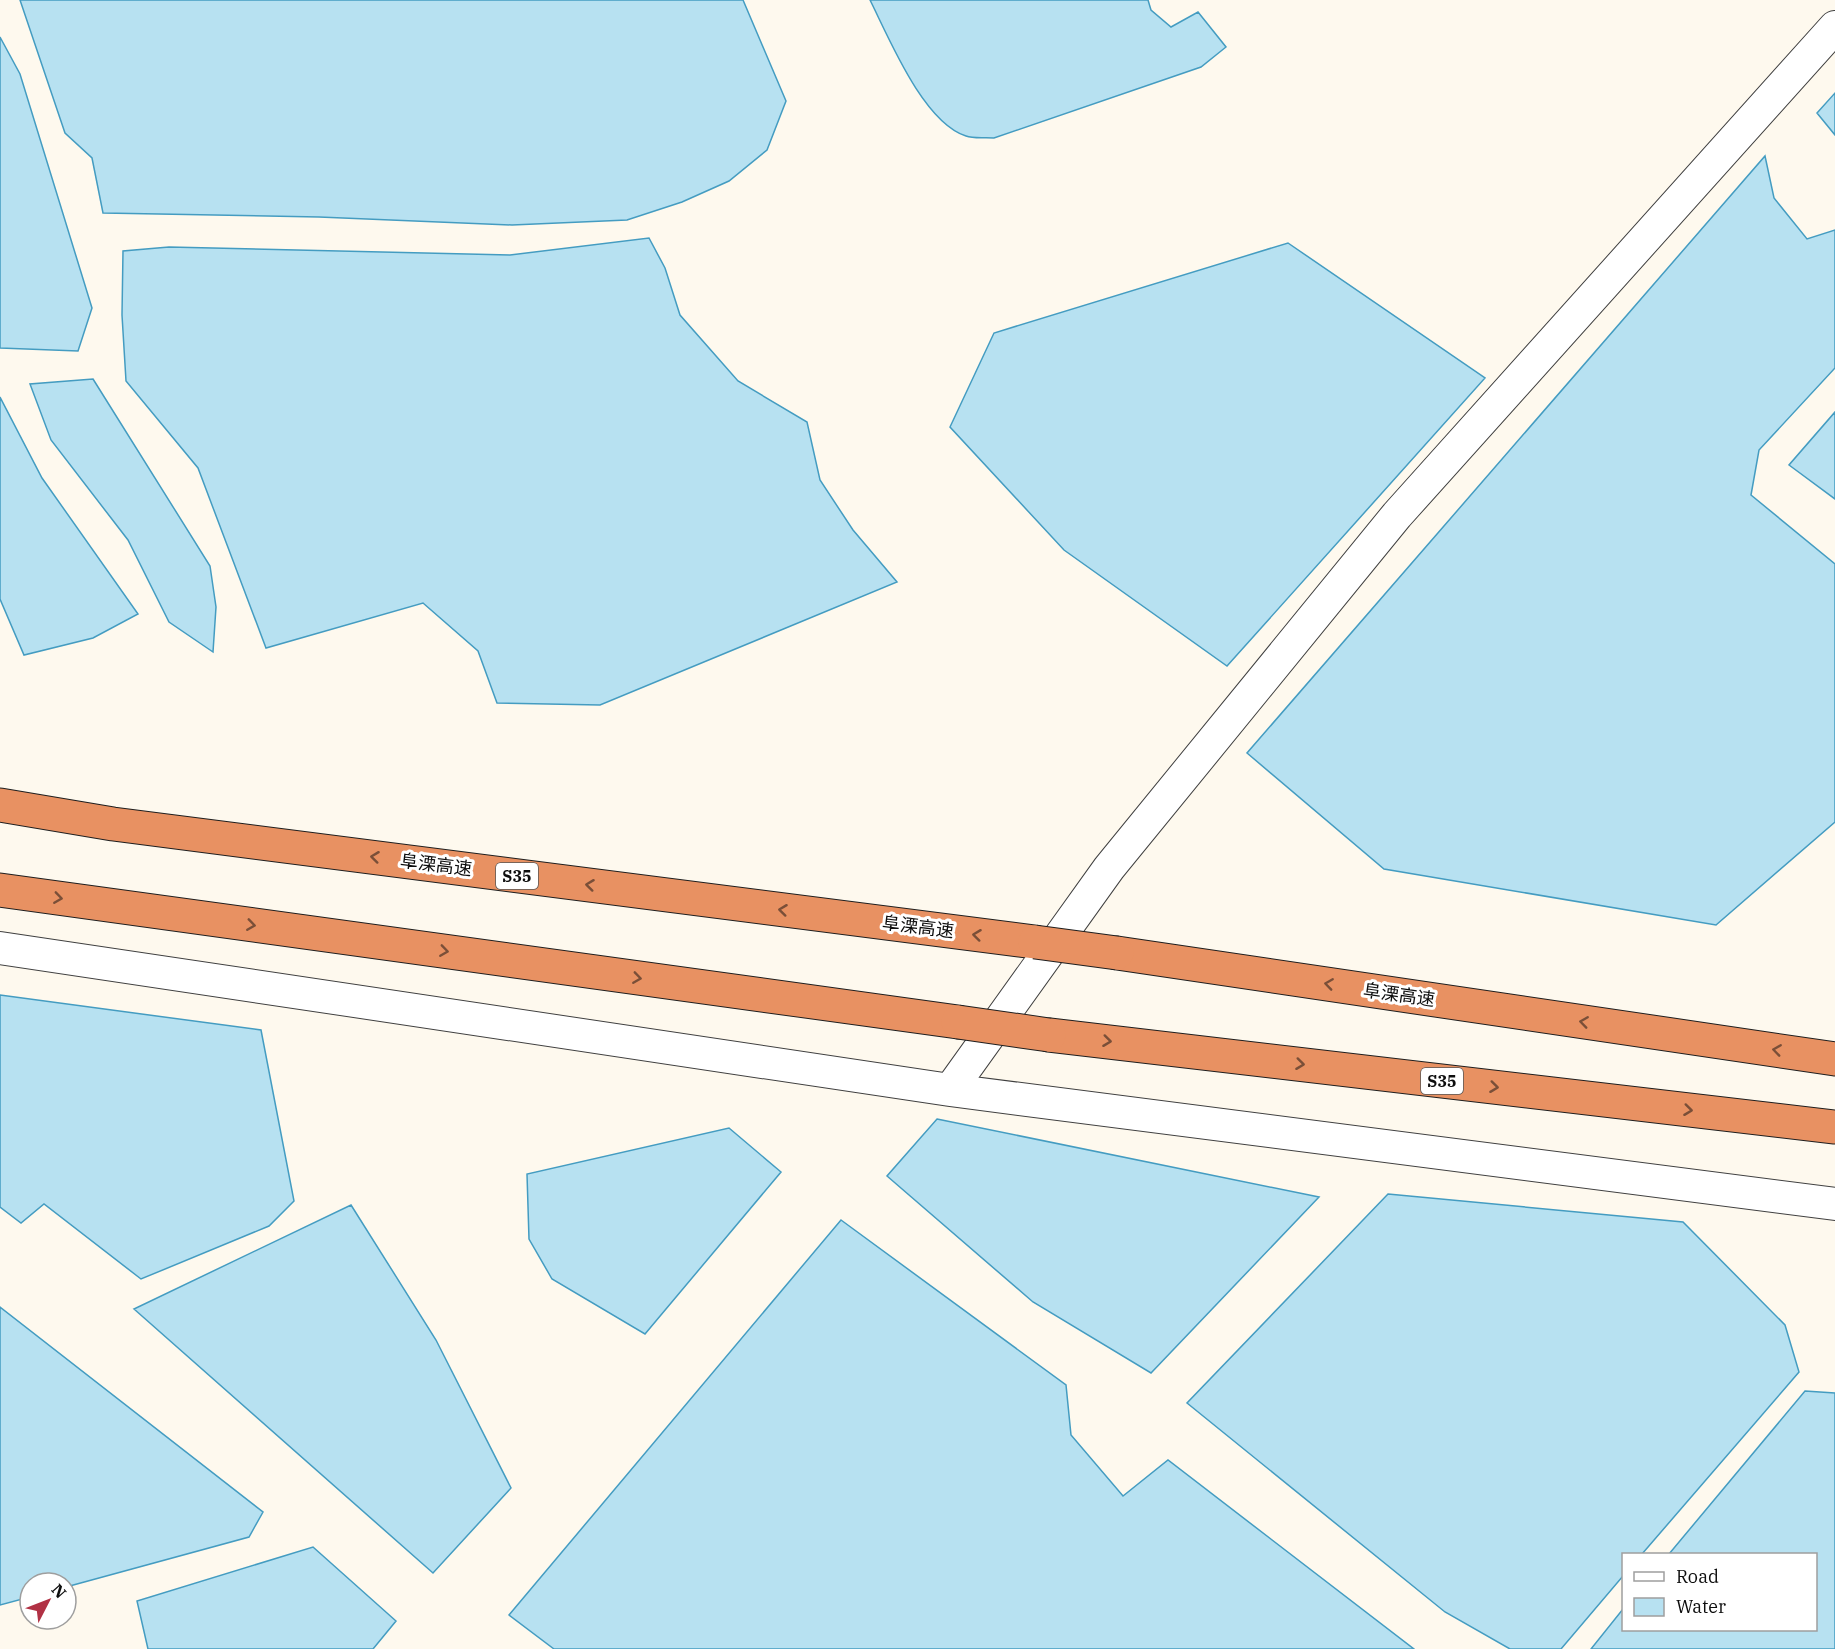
<svg xmlns="http://www.w3.org/2000/svg" width="1835" height="1649" viewBox="0 0 1835 1649" font-family="'IBM Plex Serif','Noto Sans SC',serif">
<rect width="100%" height="100%" fill="#fef9ee"/>
<path fill="#b7e1f1" stroke="#449cc1" stroke-width="1.5" d="M 20,0 L 743,0 L 786,101 L 767,150 L 729,181 L 682,202 L 627,220 L 512,225 L 319,217 L 103,213 L 92,158 L 65,133 Z
M 870,0 L 1148,0 L 1151,10 L 1171,27 L 1198,12 L 1226,47 L 1201,67 L 994,138 C 985,137 974,139 966,136 C 923,122 889,38 870,0 Z
M 0,37 L 20,74 L 92,308 L 78,351 L 0,348 Z
M 1835,93 L 1835,135 L 1817,113 Z
M 1765,156 L 1774,198 L 1807,239 L 1835,230 L 1835,368 L 1759,450 L 1751,495 L 1835,564 L 1835,822 L 1716,925 L 1384,869 L 1247,753 Z
M 649,238 L 665,268 L 680,315 L 738,381 L 807,422 L 820,480 L 853,530 L 897,582 L 600,705 L 497,703 L 478,651 L 423,603 L 266,648 L 198,468 L 126,381 L 122,315 L 123,251 L 169,247 L 510,255 Z
M 1288,243 L 1485,378 L 1227,666 L 1064,550 L 950,427 L 994,333 Z
M 93,379 L 210,566 L 216,607 L 213,652 L 169,622 L 128,540 L 51,440 L 30,384 Z
M 0,397 L 42,478 L 138,614 L 93,638 L 24,655 L 0,599 Z
M 1835,412 L 1835,499 L 1789,465 Z
M 0,995 L 261,1030 L 294,1201 L 269,1226 L 141,1279 L 44,1204 L 21,1223 L 0,1207 Z
M 937,1119 L 1319,1197 L 1151,1373 L 1033,1302 L 887,1176 Z
M 729,1128 L 781,1172 L 645,1334 L 552,1279 L 529,1239 L 527,1174 Z
M 1388,1194 L 1683,1222 L 1785,1325 L 1799,1372 L 1642,1554 L 1624,1554 L 1623,1576 L 1561,1649 L 1510,1649 L 1445,1612 L 1187,1403 Z
M 351,1205 L 436,1340 L 511,1488 L 433,1573 L 134,1309 Z
M 841,1220 L 1066,1385 L 1071,1435 L 1123,1496 L 1168,1460 L 1414,1649 L 554,1649 L 509,1615 Z
M 0,1307 L 263,1512 L 249,1537 L 66,1587 L 66,1583 L 30,1583 L 30,1597 L 0,1605 Z
M 1805,1391 L 1835,1393 L 1835,1649 L 1591,1649 L 1623,1609 L 1624,1630 L 1816,1630 L 1816,1554 L 1669,1554 Z
M 313,1547 L 396,1621 L 373,1649 L 148,1649 L 137,1601 Z"/>
<g fill="none" stroke-linecap="round" stroke-linejoin="round">
<defs>
<path id="street" d="M 0,948 L 950,1090 L 1835,1204
M 950,1090 L 1109,868 L 1397,515 L 1835,27"/>
<path id="highway" d="M 0,805 L 113,824 L 1035,942
M 0,890 L 958,1022
M 1117,953 L 1835,1059
M 1049,1035 L 1835,1127"/>
</defs>
<use href="#street" stroke="#404040" stroke-width="34"/>
<use href="#highway" stroke="#1e1e1e" stroke-width="35"/>
<use href="#street" stroke="#fff" stroke-width="32"/>
<use href="#highway" stroke="#e89162" stroke-width="33"/>
<defs>
<path id="highway-bridge" d="M 1035,942 L 1117,953
M 958,1022 L 1049,1035"/>
</defs>
<use href="#highway-bridge" stroke="#1e1e1e" stroke-width="35" stroke-linecap="butt"/>
<use href="#highway-bridge" stroke="#e89162" stroke-width="33"/>
</g>
<defs><path id="oneway-chevron" d="M-2-3.5L2.5 0L-2 3.5" fill="none" stroke-width="1.6" stroke-linecap="round" stroke-linejoin="round" transform="scale(1.5)"/></defs>
<g stroke="#7a4f38">
<use href="#oneway-chevron" transform="translate(375 857) rotate(-173)"/>
<use href="#oneway-chevron" transform="translate(590 885) rotate(-173)"/>
<use href="#oneway-chevron" transform="translate(58 898) rotate(8)"/>
<use href="#oneway-chevron" transform="translate(783 910) rotate(-173)"/>
<use href="#oneway-chevron" transform="translate(251 925) rotate(8)"/>
<use href="#oneway-chevron" transform="translate(977 935) rotate(-173)"/>
<use href="#oneway-chevron" transform="translate(444 951) rotate(8)"/>
<use href="#oneway-chevron" transform="translate(637 978) rotate(8)"/>
<use href="#oneway-chevron" transform="translate(1329 984) rotate(-172)"/>
<use href="#oneway-chevron" transform="translate(1584 1022) rotate(-172)"/>
<use href="#oneway-chevron" transform="translate(1107 1041) rotate(7)"/>
<use href="#oneway-chevron" transform="translate(1777 1050) rotate(-172)"/>
<use href="#oneway-chevron" transform="translate(1300 1064) rotate(7)"/>
<use href="#oneway-chevron" transform="translate(1494 1087) rotate(7)"/>
<use href="#oneway-chevron" transform="translate(1688 1110) rotate(7)"/>
</g>
<g text-anchor="middle" stroke-width="6" stroke-linejoin="round" paint-order="stroke">
<g fill="#fff" stroke="#565656" stroke-width="1.5">
<rect x="496" y="863" width="42" height="26" rx="4.5"/>
<rect x="1421" y="1068" width="42" height="26" rx="4.5"/>
</g>
<g font-size="16" font-weight="bold" fill="#0d0d0d">
<text x="517" y="882">S35</text>
<text x="1442" y="1087">S35</text>
</g>
<g font-size="18" fill="#0d0d0d" stroke="#fff">
<text transform="translate(436 865) rotate(7)" y="6">阜溧高速</text>
<text transform="translate(918 927) rotate(7)" y="6">阜溧高速</text>
<text transform="translate(1399 995) rotate(8)" y="6">阜溧高速</text>
</g>
</g>
<rect x="1622" y="1553" width="195" height="78" fill="#ffffff" stroke="#9e9e9e" stroke-width="1.5"/>
<rect x="1634" y="1572" width="30" height="9" fill="#ffffff" stroke="#9e9e9e" stroke-width="1.5"/>
<text x="1676" y="1583" font-size="18" fill="#0d0d0d">Road</text>
<rect x="1634" y="1598" width="30" height="18" fill="#b7e1f1" stroke="#9e9e9e" stroke-width="1.5"/>
<text x="1676" y="1613" font-size="18" fill="#0d0d0d">Water</text>
<g transform="translate(48 1601) rotate(48)"><circle r="28" fill="#ffffff" stroke="#9e9e9e" stroke-width="1.5"/>
<path d="M0-4.5L10 22L0 15L-10 22Z" fill="#b13144"/>
<text y="-9" font-size="16" font-weight="bold" text-anchor="middle" fill="#0d0d0d">N</text>
</g>
</svg>
